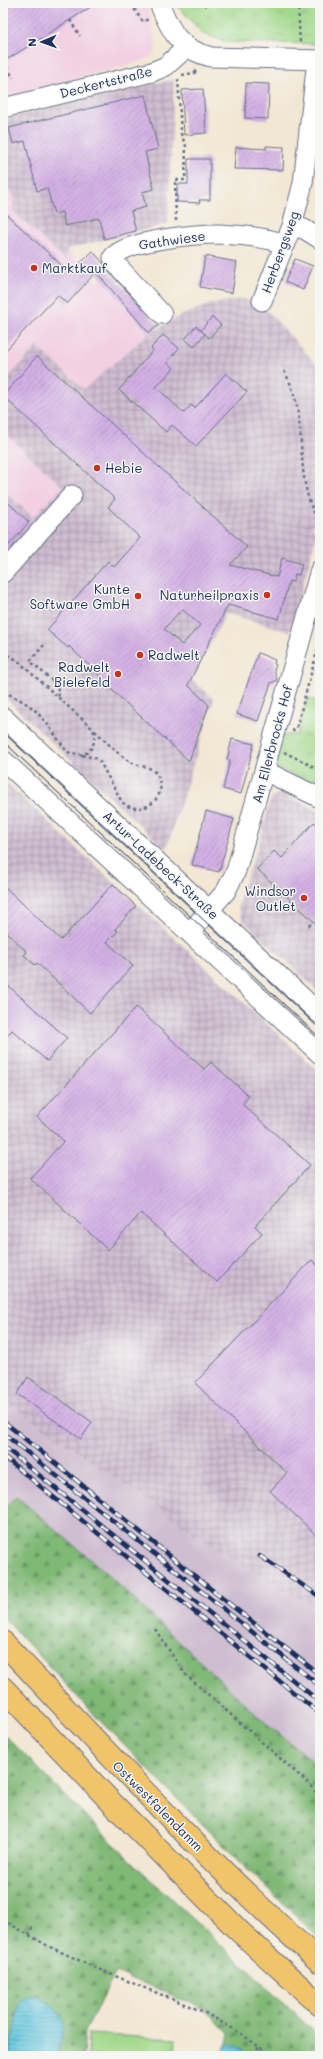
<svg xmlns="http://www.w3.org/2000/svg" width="323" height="2059" viewBox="0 0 323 2059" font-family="Mali,sans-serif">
<defs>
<pattern id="industrial-grid" width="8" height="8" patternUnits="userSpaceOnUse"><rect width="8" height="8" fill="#cfbdd0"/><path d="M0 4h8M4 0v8" fill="none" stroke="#a79aac"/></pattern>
<pattern id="forest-firs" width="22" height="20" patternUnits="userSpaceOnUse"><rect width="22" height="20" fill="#80b876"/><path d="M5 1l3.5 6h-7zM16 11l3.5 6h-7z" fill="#689664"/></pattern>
<pattern id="park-tufts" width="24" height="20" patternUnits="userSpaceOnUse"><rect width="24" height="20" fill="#a1d88a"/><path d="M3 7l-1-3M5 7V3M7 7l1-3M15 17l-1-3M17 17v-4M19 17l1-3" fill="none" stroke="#8aba7a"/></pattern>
<pattern id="water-rules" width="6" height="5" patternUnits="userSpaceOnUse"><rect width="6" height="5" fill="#61c6de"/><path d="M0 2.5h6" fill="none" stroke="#4fa1b7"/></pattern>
<pattern id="building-hatch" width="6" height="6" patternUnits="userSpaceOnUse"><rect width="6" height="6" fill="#d4b1e5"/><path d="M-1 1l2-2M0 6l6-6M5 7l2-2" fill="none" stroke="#ab90bd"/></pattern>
</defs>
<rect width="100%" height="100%" fill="#f6f6f2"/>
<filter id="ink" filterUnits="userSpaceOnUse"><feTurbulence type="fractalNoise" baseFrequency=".025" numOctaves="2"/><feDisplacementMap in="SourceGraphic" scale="8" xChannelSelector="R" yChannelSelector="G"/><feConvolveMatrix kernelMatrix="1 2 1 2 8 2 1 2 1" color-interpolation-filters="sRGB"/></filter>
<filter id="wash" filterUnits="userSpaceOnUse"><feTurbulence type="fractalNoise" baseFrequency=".012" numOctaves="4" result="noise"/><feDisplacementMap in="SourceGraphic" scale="16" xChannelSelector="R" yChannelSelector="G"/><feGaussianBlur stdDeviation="0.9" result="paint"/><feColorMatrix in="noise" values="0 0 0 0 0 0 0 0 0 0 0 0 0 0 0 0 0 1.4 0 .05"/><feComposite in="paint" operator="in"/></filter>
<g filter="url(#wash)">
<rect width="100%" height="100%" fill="#f2e7d3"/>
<path fill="#f2cfe2" d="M 3,3 L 147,3 L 156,45 L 155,53 L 151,57 L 144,60 L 5,98 L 3,95 Z
M 3,181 L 65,261 L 67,249 L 97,283 L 102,279 L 149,333 L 84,389 L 37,347 L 3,383 Z
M 3,431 L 63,487 L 33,518 L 3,490 Z"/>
<path fill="url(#industrial-grid)" d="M 174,79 L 168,224 L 67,249 L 66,261 L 13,211 L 13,194 L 3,181 L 3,119 Z
M 242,299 L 261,304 L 320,368 L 320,520 L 312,526 L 317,533 L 290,632 L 226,613 L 192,680 L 214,699 L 166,850 L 3,696 L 3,490 L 33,517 L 63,487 L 3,431 L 3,383 L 37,347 L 84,389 L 149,333 L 184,314 L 211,304 Z
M 3,780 L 320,1073 L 320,1603 L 310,1604 L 271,1583 L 204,1541 L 3,1400 Z
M 280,793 L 320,811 L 320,993 L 243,920 L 239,911 L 238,906 L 242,890 L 259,844 L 271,798 Z"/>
<path fill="#cfbdd0" d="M 3,1400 L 204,1541 L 271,1583 L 310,1604 L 320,1603 L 320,1767 L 261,1719 L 104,1571 L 16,1496 L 3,1512 Z"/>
<path fill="#a1d88a" stroke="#5e8474" d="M 88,2034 L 176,2039 L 175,2056 L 87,2056 Z"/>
<path fill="url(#forest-firs)" stroke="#4e746a" d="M 16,1496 L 104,1571 L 261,1719 L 320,1767 L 320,1939 L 237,1859 L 103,1724 L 3,1617 L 3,1512 Z
M 3,1733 L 133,1863 L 320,2037 L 320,2056 L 223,2056 L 229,2034 L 205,2009 L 116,1972 L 85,2032 L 83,2056 L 3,2056 Z"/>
<path fill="url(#park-tufts)" stroke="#5e8474" d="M 175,3 L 320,3 L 320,44 L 227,42 L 203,34 Z
M 307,698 L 320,702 L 320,795 L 301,778 L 272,766 L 281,735 L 297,735 Z"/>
<path fill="url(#water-rules)" stroke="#3e7a9e" d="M 32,1996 C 49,1999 56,2008 64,2022 L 58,2056 L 9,2056 L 18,2010 L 22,2000 Z
M 231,2044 L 244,2051 L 241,2056 L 223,2056 L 225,2046 Z"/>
<g id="blocks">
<path fill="url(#building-hatch)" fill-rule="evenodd" d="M 3,3 L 97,3 L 3,62 Z
M 246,83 L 269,84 L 268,119 L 245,118 Z
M 203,89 L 206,133 L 184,135 L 182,90 Z
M 145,95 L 158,149 L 145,152 L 154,189 L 142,192 L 146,207 L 131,211 L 136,231 L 104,239 L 99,218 L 65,226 L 62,212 L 54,214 L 47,188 L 37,191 L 25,141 L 13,144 L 9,128 Z
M 266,146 L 284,147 L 283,170 L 234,169 L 236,147 L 266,149 Z
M 188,159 L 210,159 L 210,200 L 199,200 L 200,203 L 177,202 L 177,184 L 188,184 Z
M 3,211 L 70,273 L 93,251 L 103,263 L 107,270 L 159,325 L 149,333 L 96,272 L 67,304 L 58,295 L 3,353 Z
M 205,256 L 237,262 L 232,293 L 200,287 Z
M 295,259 L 313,266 L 303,290 L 285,282 Z
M 212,317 L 221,325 L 209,338 L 201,330 Z
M 196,326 L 205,334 L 194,347 L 185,339 Z
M 163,335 L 179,348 L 167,362 L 174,368 L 156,387 L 184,413 L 191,405 L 195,408 L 226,373 L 247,392 L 196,446 L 172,425 L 166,432 L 119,390 L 153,350 L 151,348 Z
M 37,356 L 247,547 L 230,565 L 277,577 L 282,558 L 302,564 L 299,575 L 295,574 L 293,582 L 289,581 L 279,619 L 228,605 L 188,685 L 209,705 L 189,761 L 101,680 L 102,678 L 69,646 L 68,648 L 47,630 L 108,561 L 114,567 L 140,538 L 108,507 L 115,499 L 3,396 ZM 182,609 L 200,625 L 182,645 L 164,629 Z
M 3,498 L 29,522 L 3,552 Z
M 258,653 L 275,660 L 274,664 L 276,665 L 274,670 L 277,680 L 271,683 L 258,721 L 237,714 Z
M 232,739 L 254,744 L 241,794 L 223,789 L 230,760 L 227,759 Z
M 206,811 L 234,819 L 219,872 L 192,865 Z
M 314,822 L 320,828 L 320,927 L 257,869 L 274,851 L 282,858 Z
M 113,884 L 136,906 L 115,929 L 118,931 L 107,942 L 133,966 L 90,1013 L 37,963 L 35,965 L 24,955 L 27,952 L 3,929 L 3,885 L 61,940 Z
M 3,981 L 67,1038 L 47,1061 L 12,1030 L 3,1040 Z
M 136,1007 L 204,1069 L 211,1062 L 249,1096 L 242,1104 L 310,1165 L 255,1226 L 262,1233 L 217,1282 L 141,1213 L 108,1250 L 30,1178 L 64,1141 L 37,1117 Z
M 312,1260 L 320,1268 L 320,1539 L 270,1491 L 287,1473 L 195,1383 Z
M 28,1377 L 92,1422 L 81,1439 L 17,1394 Z"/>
</g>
</g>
<g filter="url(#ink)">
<use href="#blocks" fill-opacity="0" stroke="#666f87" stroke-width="1"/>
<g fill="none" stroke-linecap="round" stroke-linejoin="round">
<defs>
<path id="minor" d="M 159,3 C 171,32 179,49 211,57 L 320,60
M 3,108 L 152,72 L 166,66 L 186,48
M 292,226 L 304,229 L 320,239
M 262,301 L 292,226 L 303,183 L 317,60
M 162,314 L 115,263 L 113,257 C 127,240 197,234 219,234 C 241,235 265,237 286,244
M 3,573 L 72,495
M 3,717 L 320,1014
M 3,760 L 320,1054
M 265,771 L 320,798
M 190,932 L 226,891 L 236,871 L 320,570"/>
<path id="highway" d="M 3,1642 C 106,1752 208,1862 320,1962
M 3,1688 L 113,1804 L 238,1930 L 320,2005"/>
</defs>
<use href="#minor" stroke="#666f87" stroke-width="21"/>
<use href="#highway" stroke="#666f87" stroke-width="24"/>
<path stroke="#666f87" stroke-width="2.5" stroke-dasharray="3 3" stroke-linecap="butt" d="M 298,3 L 300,44
M 131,4 L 143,22 L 148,19
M 204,6 L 208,3
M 70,20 L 80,36
M 3,67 L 6,65 L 13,78
M 182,75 L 194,73 L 197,70
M 176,221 L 175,180 L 185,180 L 186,146 L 181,134 L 178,78
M 284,371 C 312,417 290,478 320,523
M 44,645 L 30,661 L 57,685 L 59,697
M 3,652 L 17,660 L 93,729 C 97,740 93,751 82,755 L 67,752 L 49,726 L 34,709 L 24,702 L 3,691
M 292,731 L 296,729 L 320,641
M 284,752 L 320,770
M 82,755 L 95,758 L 100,762 L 122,802 C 140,819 171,798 157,775 C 151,765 140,767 131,762 C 117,754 105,740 94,730
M 309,926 L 313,921
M 155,1629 L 185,1674 L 308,1783 L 320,1797
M 3,1920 L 48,1946 L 98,1969 L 204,2012 L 240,2033 L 272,2056
M 29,1935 L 33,1925
M 257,2056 L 258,2047"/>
<use href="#minor" stroke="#fff" stroke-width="19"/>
<use href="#highway" stroke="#f1c36a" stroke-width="22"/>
<path stroke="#1b2f5e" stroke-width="1" d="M 3,732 L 320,1029
M 3,741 L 320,1038"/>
<defs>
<path id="rail" d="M 3,1421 L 222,1598 L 320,1675
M 3,1433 L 320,1686
M 3,1446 L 320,1702
M 3,1456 L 320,1714
M 260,1556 L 320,1597"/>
</defs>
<use href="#rail" stroke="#1b2f5e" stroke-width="4.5"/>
<use href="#rail" stroke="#f6f6f2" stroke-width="3" stroke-dasharray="9" stroke-linecap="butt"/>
</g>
</g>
<g fill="#c8321e" stroke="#f6f6f2" stroke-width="1.5">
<circle cx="34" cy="268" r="4"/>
<circle cx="97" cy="468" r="4"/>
<circle cx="267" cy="595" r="4"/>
<circle cx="138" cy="596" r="4"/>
<circle cx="140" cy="655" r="4"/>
<circle cx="118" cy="674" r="4"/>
<circle cx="304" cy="898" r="4"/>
</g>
<g text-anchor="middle" stroke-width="3" stroke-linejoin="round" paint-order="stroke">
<g font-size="13" fill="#1b2f5e" stroke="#f6f6f2">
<text transform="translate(106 82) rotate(-14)" y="5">Deckertstraße</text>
<text transform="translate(172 240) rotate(-8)" y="5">Gathwiese</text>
<text transform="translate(280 252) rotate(-70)" y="5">Herbergsweg</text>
<text transform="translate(272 744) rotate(-75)" y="5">Am Ellerbrocks Hof</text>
<text transform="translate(161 865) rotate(43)" y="5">Artur-Ladebeck-Straße</text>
<text transform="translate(158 1806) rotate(45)" y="5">Ostwestfalendamm</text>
</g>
<g font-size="13" fill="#1b2f5e" stroke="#f6f6f2" text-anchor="end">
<text x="42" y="273" text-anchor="start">Marktkauf</text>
<text x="105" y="473" text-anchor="start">Hebie</text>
<text x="130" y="594">Kunte<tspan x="130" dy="15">Software GmbH</tspan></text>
<text x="259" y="600">Naturheilpraxis</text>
<text x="148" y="660" text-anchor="start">Radwelt</text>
<text x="110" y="672">Radwelt<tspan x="110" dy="15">Bielefeld</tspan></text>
<text x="296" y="896">Windsor<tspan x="296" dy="15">Outlet</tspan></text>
</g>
</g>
<rect width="323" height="2059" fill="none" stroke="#f6f6f2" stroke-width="16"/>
<g transform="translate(42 42) rotate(268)" stroke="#f6f6f2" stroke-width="3" paint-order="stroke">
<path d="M0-3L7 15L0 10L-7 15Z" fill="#1b2f5e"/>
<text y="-6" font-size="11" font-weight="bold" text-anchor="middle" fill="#1b2f5e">N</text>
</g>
</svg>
